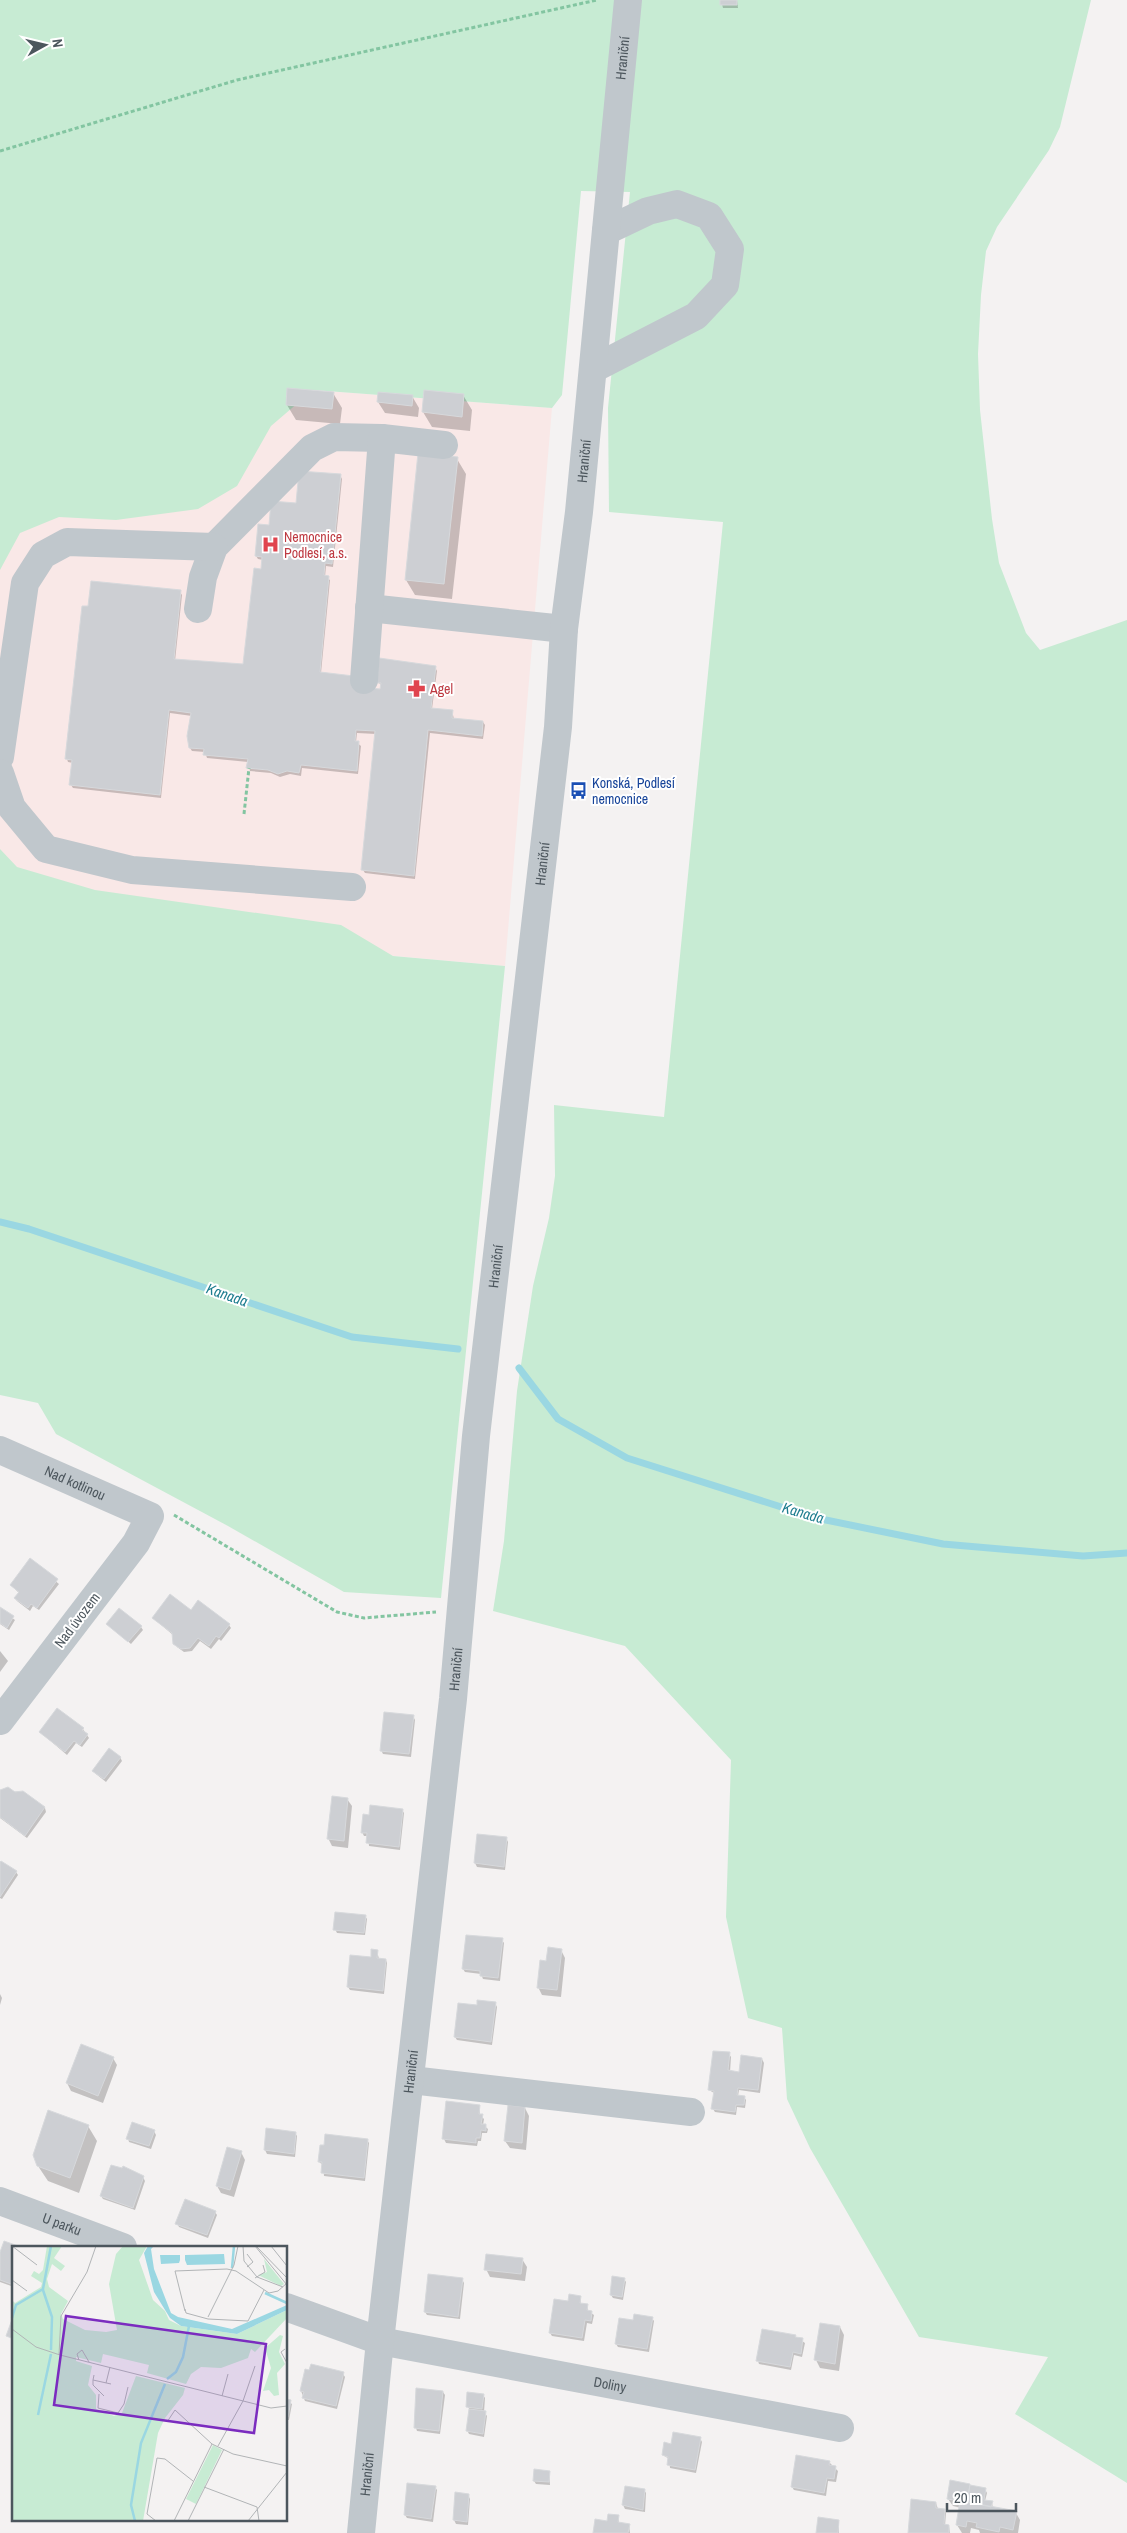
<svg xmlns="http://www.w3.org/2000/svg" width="1127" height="2533" viewBox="0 0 1127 2533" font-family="'Archivo Narrow',sans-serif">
<rect width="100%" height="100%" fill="#f4f2f2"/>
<path fill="#f9e8e7" d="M 0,358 L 313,390 L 552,408 L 505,966 L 0,920 Z"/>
<path fill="#c7ebd3" d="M 0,0 L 1091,0 L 1060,127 L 1049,150 L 997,227 L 986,251 L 981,295 L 978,354 L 980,410 L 992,519 L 999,563 L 1026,633 L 1040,650 L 1127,620 L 1127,2483 L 1015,2414 L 1048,2357 L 919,2337 L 810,2148 L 787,2099 L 782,2028 L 748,2018 L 726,1917 L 731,1760 L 625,1646 L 493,1611 L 504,1541 L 517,1391 L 533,1286 L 549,1218 L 555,1176 L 554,1105 L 664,1117 L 723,522 L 609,512 L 608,408 L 630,192 L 581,191 L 562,395 L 552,408 L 313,390 L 271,426 L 237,486 L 198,509 L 116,520 L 59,517 L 20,533 L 0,570 Z
M 0,849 L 17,867 L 95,890 L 341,925 L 393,956 L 505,966 L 441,1598 L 344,1592 L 228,1526 L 56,1434 L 38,1403 L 0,1395 Z"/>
<path fill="#0003" d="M 721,0 L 737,0 L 738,8 L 723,8 Z
M 333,393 L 342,408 L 340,424 L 296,420 L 287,405 Z
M 463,395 L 472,410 L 470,431 L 432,427 L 423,412 Z
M 412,396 L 419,408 L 418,417 L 385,413 L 378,402 Z
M 457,459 L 466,474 L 452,599 L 415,595 L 406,580 Z
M 340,475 L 342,479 L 333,567 L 326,566 L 325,577 L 330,580 L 321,673 L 362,689 L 381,691 L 382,686 L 378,682 L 435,667 L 437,671 L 432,709 L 452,711 L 454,719 L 483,722 L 485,725 L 483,739 L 430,733 L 415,879 L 365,873 L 363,870 L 376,734 L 357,733 L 356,742 L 361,746 L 358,774 L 302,768 L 301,776 L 290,774 L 280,777 L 271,773 L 250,771 L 248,762 L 207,758 L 205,752 L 192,751 L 190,748 L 192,716 L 170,713 L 161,798 L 73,788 L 71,785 L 73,763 L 68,762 L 67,759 L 180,592 L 182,595 L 175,661 L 244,666 L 263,560 L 258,559 L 256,556 L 270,527 L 297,504 Z
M 30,1560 L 59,1584 L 39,1610 L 33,1606 L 30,1611 L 17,1601 L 15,1598 L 19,1593 L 11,1585 Z
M 0,1609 L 15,1620 L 9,1630 L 0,1624 Z
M 191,1611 L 229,1625 L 231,1628 L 221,1641 L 219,1639 L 211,1649 L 200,1641 L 192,1651 L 184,1652 L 177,1647 L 173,1635 L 153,1618 Z
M 108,1624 L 141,1627 L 143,1630 L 131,1644 Z
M 0,1651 L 8,1661 L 0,1672 Z
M 413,1716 L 415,1720 L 411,1757 L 383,1754 L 381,1750 Z
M 83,1729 L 89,1738 L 82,1747 L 76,1743 L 67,1755 L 40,1732 Z
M 120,1757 L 122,1761 L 106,1782 L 96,1774 L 94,1771 Z
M 0,1791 L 22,1792 L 45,1808 L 46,1812 L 27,1838 L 0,1818 Z
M 347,1799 L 352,1806 L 348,1848 L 332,1846 L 328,1838 Z
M 402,1810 L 404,1813 L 400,1850 L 369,1846 L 368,1836 L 364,1836 L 362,1832 L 370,1816 Z
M 506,1838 L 508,1842 L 505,1870 L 477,1867 L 475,1863 Z
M 0,1864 L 16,1872 L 18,1875 L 2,1899 L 0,1898 Z
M 365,1916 L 367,1919 L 365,1935 L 337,1933 L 335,1929 Z
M 502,1940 L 504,1943 L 500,1981 L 483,1979 L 481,1974 L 465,1972 L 463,1969 Z
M 561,1950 L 565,1958 L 561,1997 L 542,1995 L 538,1987 L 547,1962 Z
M 377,1951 L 379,1959 L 386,1960 L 387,1963 L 384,1994 L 350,1990 L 348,1987 Z
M 0,1994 L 2,1998 L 0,2005 Z
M 495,2003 L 497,2007 L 492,2045 L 457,2040 L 455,2037 L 478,2006 Z
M 729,2054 L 731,2057 L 730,2072 L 740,2073 L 762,2059 L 764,2063 L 760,2093 L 739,2090 L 738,2096 L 744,2097 L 746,2100 L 745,2108 L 737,2107 L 736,2115 L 715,2112 L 713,2109 L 714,2093 L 709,2090 Z
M 113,2058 L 117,2065 L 103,2103 L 71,2091 L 67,2083 Z
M 479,2106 L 480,2115 L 484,2119 L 483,2125 L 488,2129 L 487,2133 L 482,2133 L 481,2141 L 478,2141 L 477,2146 L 446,2143 L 444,2139 Z
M 525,2108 L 529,2116 L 526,2150 L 510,2148 L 505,2141 Z
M 88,2126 L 97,2141 L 79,2193 L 48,2181 L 38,2166 Z
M 267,2130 L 295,2133 L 297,2136 L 295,2157 L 267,2154 L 265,2150 Z
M 154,2131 L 156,2135 L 151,2149 L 129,2142 L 128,2138 Z
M 367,2140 L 369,2143 L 365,2181 L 324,2176 L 323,2165 L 319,2162 Z
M 241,2152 L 245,2160 L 234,2197 L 221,2193 L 217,2186 Z
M 143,2177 L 145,2181 L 135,2210 L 103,2199 L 101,2196 Z
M 215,2212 L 217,2215 L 208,2238 L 179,2227 L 177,2223 Z
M 5,2242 L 14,2247 L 14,2287 L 0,2282 L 0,2255 Z
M 522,2259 L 527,2267 L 525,2281 L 490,2277 L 486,2269 Z
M 462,2279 L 464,2283 L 460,2319 L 427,2315 L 425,2312 Z
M 624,2279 L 626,2282 L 623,2300 L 613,2298 L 611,2295 Z
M 580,2298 L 581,2305 L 587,2306 L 588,2311 L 594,2315 L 592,2324 L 587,2323 L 584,2341 L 552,2336 L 550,2333 L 569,2303 Z
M 652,2318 L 654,2321 L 649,2352 L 618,2347 L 616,2344 Z
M 840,2327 L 844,2335 L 839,2371 L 820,2368 L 816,2360 Z
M 795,2336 L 805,2343 L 802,2357 L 794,2355 L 791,2370 L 759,2364 L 758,2361 Z
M 343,2374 L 345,2377 L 337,2409 L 305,2401 L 301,2391 Z
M 443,2392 L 445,2395 L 440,2434 L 417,2431 L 416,2428 Z
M 483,2395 L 485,2398 L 484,2412 L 487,2416 L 484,2437 L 469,2434 L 467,2430 L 470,2410 L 467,2406 Z
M 286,2400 L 292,2404 L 289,2420 L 286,2420 Z
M 700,2438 L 702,2442 L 696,2473 L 670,2468 L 669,2459 L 663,2455 L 672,2445 Z
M 829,2462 L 838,2471 L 836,2482 L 828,2481 L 826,2496 L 794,2490 L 792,2487 Z
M 549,2472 L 550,2485 L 536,2484 L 534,2481 Z
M 951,2481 L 985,2489 L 987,2493 L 985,2501 L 992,2503 L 993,2508 L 1016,2513 L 1020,2520 L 1018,2533 L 980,2533 L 979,2530 L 971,2528 L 970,2533 L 962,2533 L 957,2525 L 961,2508 L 953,2506 L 948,2499 Z
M 435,2487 L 437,2490 L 433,2522 L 407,2518 L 405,2515 Z
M 644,2490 L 646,2493 L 645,2512 L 625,2509 L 623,2505 Z
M 457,2494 L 468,2495 L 470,2499 L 468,2525 L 456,2524 L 454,2520 Z
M 936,2503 L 938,2509 L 944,2510 L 946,2513 L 945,2526 L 949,2526 L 950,2533 L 909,2533 Z
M 618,2517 L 619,2523 L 629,2525 L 630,2533 L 595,2533 Z
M 839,2521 L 839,2533 L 817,2533 Z"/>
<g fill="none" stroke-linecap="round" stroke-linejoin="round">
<path stroke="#9ad7e2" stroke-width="7" d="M 0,1222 L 29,1229 L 352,1337 L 458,1349
M 519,1368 L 558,1419 L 627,1458 L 816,1518 L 943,1544 L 1083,1556 L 1127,1553"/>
</g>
<path fill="#cdcfd3" stroke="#d7d9dc" d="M 720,0 L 737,0 L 737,5 L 720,5 Z
M 287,388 L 334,392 L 332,409 L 286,405 Z
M 424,390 L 464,394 L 462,417 L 422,412 Z
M 378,392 L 413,395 L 412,406 L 377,402 Z
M 418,453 L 458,457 L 444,584 L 405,580 Z
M 299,471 L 341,474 L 332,564 L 325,563 L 324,575 L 329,576 L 320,672 L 362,677 L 360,687 L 380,689 L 381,683 L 377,683 L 379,658 L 436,666 L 431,708 L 453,710 L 452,718 L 483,721 L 482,736 L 428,730 L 414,876 L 361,870 L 375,731 L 356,730 L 355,741 L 359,741 L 357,771 L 301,765 L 299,773 L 287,771 L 278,774 L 268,770 L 246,768 L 248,759 L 203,755 L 204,749 L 189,748 L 187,736 L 191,713 L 169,710 L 160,795 L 69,785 L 72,760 L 65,759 L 82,606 L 88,606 L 91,581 L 181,590 L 174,659 L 243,664 L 254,568 L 261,569 L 262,557 L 255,556 L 258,524 L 269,525 L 271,501 L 296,503 Z
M 30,1558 L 58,1579 L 37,1608 L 31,1604 L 28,1608 L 14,1598 L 19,1592 L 10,1585 Z
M 170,1594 L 191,1610 L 198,1600 L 230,1624 L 219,1638 L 216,1636 L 209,1646 L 198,1638 L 190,1648 L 181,1649 L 173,1644 L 172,1633 L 152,1618 Z
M 0,1607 L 14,1616 L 7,1628 L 0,1623 Z
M 119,1608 L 142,1626 L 128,1642 L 106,1624 Z
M 57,1708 L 84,1728 L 82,1730 L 88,1734 L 80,1745 L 74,1741 L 65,1752 L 39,1732 Z
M 384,1712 L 414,1715 L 409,1754 L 380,1751 Z
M 109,1748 L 121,1757 L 104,1779 L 92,1771 Z
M 8,1787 L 15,1792 L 23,1791 L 45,1807 L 25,1836 L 0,1817 L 0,1790 Z
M 332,1796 L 348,1798 L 344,1841 L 327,1839 Z
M 370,1805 L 403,1809 L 399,1847 L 366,1843 L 367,1833 L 361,1833 L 363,1814 L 369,1815 Z
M 477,1834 L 507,1837 L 504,1867 L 474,1863 Z
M 1,1861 L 17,1871 L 0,1897 L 0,1862 Z
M 335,1912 L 366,1915 L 364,1933 L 333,1930 Z
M 466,1935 L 503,1938 L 498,1978 L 480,1976 L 480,1971 L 462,1969 Z
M 548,1947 L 562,1949 L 557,1990 L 537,1988 L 540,1960 L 546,1961 Z
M 371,1949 L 378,1950 L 377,1958 L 386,1959 L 383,1991 L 347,1987 L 350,1955 L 371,1957 Z
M 477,2000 L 496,2002 L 491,2042 L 454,2037 L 458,2003 L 477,2005 Z
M 81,2044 L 114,2057 L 98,2096 L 66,2083 Z
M 713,2051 L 730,2052 L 728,2070 L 739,2072 L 741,2055 L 762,2058 L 758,2090 L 738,2088 L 737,2095 L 745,2096 L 744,2105 L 736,2105 L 735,2112 L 711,2109 L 714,2091 L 708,2090 Z
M 446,2101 L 480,2105 L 479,2114 L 483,2114 L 481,2124 L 486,2124 L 486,2131 L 481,2130 L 480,2138 L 476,2138 L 476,2143 L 442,2139 Z
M 508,2105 L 525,2107 L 522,2143 L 504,2141 Z
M 48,2110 L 89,2125 L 70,2178 L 37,2166 L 33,2155 Z
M 132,2122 L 155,2130 L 149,2146 L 126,2139 Z
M 266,2128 L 296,2132 L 294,2154 L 264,2150 Z
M 325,2134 L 368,2139 L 364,2178 L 321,2173 L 322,2162 L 318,2162 L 320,2145 L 324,2145 Z
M 227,2147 L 242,2151 L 230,2190 L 216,2186 Z
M 111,2165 L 122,2168 L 123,2166 L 144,2176 L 133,2208 L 100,2196 Z
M 185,2199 L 216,2211 L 207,2235 L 175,2224 Z
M 4,2241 L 21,2247 L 14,2247 L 14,2285 L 0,2280 L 0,2252 Z
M 486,2254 L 523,2258 L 521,2274 L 484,2270 Z
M 428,2274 L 463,2278 L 458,2317 L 424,2312 Z
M 612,2276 L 625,2278 L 622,2297 L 610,2295 Z
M 569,2294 L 581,2296 L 580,2303 L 588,2304 L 587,2310 L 592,2311 L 591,2321 L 585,2320 L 582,2338 L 549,2333 L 554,2299 L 568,2301 Z
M 14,2314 L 14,2339 L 6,2336 Z
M 634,2314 L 653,2317 L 647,2349 L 615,2344 L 619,2318 L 633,2320 Z
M 820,2323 L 840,2326 L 835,2364 L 814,2360 Z
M 762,2329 L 796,2335 L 795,2337 L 803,2338 L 801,2354 L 793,2352 L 790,2367 L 756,2361 Z
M 311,2364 L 344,2372 L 336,2406 L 302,2398 L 304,2392 L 300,2391 L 305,2369 L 309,2370 Z
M 416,2388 L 443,2391 L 439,2431 L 414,2428 Z
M 467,2392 L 484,2394 L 482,2409 L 466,2407 Z
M 286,2399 L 291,2400 L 288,2417 L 286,2417 Z
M 469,2409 L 486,2411 L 483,2434 L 466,2431 Z
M 673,2432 L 701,2437 L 695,2470 L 667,2465 L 668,2457 L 662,2455 L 664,2442 L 671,2444 Z
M 796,2455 L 830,2461 L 829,2465 L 836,2466 L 834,2479 L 827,2478 L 824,2493 L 791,2487 Z
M 534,2469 L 550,2471 L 549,2482 L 533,2481 Z
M 950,2480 L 970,2484 L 967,2502 L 1017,2511 L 1013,2530 L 1000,2527 L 999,2532 L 976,2527 L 977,2523 L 967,2521 L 966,2527 L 956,2525 L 960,2501 L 947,2499 Z
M 407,2483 L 436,2486 L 431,2519 L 404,2515 Z
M 970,2485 L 986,2488 L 984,2500 L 993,2501 L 991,2507 L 967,2502 Z
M 625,2486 L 645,2489 L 643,2510 L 622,2505 Z
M 455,2492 L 469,2494 L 467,2522 L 453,2520 Z
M 911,2499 L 936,2502 L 936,2508 L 945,2509 L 944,2524 L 949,2525 L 949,2533 L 908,2533 Z
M 608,2514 L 619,2515 L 618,2522 L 630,2524 L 628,2533 L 593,2533 L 595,2519 L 607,2521 Z
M 818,2517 L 839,2520 L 838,2533 L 816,2533 Z"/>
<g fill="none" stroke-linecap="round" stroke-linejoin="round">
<path stroke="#83c5a1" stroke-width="3" stroke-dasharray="4 2.5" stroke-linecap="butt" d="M 0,151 L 237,80 L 597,0
M 244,814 L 249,768
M 174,1515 L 337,1612 L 364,1618 L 436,1612"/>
<g stroke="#c0c7cc" stroke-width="28">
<path d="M 593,369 L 696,316 L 725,285 L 730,249 L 709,216 L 677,204 L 648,211 L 606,231"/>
<path d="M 369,608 L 564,629"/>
<path d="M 198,609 L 203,577 L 214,547 L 312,448 L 334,437 L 382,438"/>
<path d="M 364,680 L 382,438 L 444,445"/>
<path d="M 0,757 L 25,583 L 43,555 L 67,542 L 214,547"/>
<path d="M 0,773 L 12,808 L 46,849 L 132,870 L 352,887"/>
<path id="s1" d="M 0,1450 L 150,1516 L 136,1543 L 0,1721"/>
<path d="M 411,2080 L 691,2112"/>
<path id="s2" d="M 0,2201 L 123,2247"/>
<path id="s3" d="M 286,2307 L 380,2341 L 840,2428"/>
<path id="s4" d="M 361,2533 L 380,2341 L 453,1699 L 476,1436 L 558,727 L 564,629 L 579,512 L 628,0"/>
</g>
</g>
<defs>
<symbol id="hospital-bare" viewBox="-9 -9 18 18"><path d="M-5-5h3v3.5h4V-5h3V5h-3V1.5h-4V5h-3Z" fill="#e0444e" stroke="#fff" stroke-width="2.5" paint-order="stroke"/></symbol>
<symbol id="pharmacy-bare" viewBox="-9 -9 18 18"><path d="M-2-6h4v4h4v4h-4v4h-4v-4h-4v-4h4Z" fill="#e0444e" stroke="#fff" stroke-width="2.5" paint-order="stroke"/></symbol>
<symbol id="bus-bare" viewBox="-9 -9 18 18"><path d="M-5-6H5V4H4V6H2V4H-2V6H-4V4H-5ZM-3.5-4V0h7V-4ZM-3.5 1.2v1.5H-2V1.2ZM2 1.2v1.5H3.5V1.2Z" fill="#1a4fb4" stroke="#fff" stroke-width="2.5" paint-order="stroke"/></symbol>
</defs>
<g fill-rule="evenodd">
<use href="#hospital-bare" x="258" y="532" width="25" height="25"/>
<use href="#pharmacy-bare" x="404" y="676" width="25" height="25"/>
<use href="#bus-bare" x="566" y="778" width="25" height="25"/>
</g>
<g text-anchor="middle" stroke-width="4" stroke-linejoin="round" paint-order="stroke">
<g font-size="14" fill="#4c565d" stroke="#fff">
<text dy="5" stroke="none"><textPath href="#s4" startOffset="2489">Hraniční</textPath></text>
<text dy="5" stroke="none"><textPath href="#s4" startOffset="2084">Hraniční</textPath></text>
<text dy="5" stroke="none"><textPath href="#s4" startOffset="1679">Hraniční</textPath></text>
<text dy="5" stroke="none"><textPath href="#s4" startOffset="1274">Hraniční</textPath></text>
<text dy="5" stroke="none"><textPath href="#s1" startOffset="82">Nad kotlinou</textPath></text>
<text transform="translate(77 1620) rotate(-53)" y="5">Nad úvozem</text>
<text dy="5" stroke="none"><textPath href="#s4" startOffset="869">Hraniční</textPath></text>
<text dy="5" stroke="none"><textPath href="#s4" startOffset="464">Hraniční</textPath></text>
<text dy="5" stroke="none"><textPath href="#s2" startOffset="66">U parku</textPath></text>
<text dy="5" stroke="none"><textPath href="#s3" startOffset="334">Doliny</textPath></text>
<text dy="5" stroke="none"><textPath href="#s4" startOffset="59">Hraniční</textPath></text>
</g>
<g font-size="14" fill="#be3a42" stroke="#fff" text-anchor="start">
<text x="284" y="542">Nemocnice<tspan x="284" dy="16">Podlesí, a.s.</tspan></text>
<text x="430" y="694">Agel</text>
</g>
<g font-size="14" fill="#164399" stroke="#fff" text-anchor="start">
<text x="592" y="788">Konská, Podlesí<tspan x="592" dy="16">nemocnice</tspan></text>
</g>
<g font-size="15" font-style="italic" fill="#1e7d8f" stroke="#fff">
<text transform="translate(227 1295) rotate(19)" y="5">Kanada</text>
<text transform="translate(803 1513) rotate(16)" y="5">Kanada</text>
</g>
</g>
<g transform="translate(12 2246)">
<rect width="275" height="275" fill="#f4f2f2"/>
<path d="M 35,0 L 50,0 L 42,12 L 53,20 L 49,25 L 40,18 L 35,33 L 37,41 L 56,55 L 49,68 L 51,73 L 73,84 L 94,86 L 105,84 L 97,38 L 104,8 L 111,0 L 135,0 L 127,14 L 141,54 L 153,65 L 157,74 L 169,80 L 225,88 L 275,64 L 275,72 L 243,106 L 239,103 L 236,112 L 209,122 L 189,121 L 179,128 L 174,138 L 135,127 L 137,119 L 91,108 L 89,117 L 64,111 L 64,115 L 80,120 L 76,139 L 84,149 L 84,163 L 102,170 L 110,167 L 124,130 L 173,142 L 171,149 L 153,172 L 146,187 L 131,275 L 0,275 L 0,54 L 3,57 L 29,41 L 30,37 L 19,30 L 22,25 L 27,28 L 31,24 ZM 252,13 L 272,38 L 269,40 L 246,29 L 255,26 ZM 268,89 L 271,90 L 267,106 L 273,118 L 265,127 L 267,149 L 262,150 L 257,144 L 251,145 L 259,122 L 253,102 ZM 201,199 L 210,204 L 184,258 L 174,253 Z" fill="#c7ebd3"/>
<path d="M 136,0 L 142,0 L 139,3 L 142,23 L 159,67 L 166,71 L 220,83 L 275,59 L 275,64 L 225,88 L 169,80 L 158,72 L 142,46 L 132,7 ZM 212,8 L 213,18 L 175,19 L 173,14 L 173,9 ZM 148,9 L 168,9 L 168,14 L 167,17 L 149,18 Z" fill="#9ad7e2"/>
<path fill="none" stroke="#9ad7e2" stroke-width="2.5" d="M 220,22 L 222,0M 31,44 L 40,71 L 39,104M 253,47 L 275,57M 0,72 L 4,59 L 31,43 L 39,0M 155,133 L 164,126 L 171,111 L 177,80M 26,169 L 39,108M 123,275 L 119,259 L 129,197 L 153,138"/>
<path fill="none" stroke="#b1b4b6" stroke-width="1" d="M 0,0 L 25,19M 231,0 L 232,15 L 245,31 L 271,41M 243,0 L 275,39M 244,0 L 275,32M 259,0 L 275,20M 235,21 L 241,16 L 235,8M 243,32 L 253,26 L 251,19M 0,34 L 15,45M 173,63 L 174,67 L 196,73 L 236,75 L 252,44M 173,65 L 163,25 L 215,23 L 224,25 L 257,47 L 266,45 L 275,37M 196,71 L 222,19 L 226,0M 0,83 L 24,101 L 48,109 L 259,162 L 275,160M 273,103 L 269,106 L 275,117M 47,109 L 49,70 L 75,26 L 84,0M 67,114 L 65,108 L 70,104 L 77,116M 82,129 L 81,134 L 99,138M 81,134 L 81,139 L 92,150M 94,137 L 98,121M 87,148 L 86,162 L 106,167 L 112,158 L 116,141M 210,150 L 216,128M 155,176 L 163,164 L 200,198 L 221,208 L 275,220M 206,200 L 231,155 L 243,120M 192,241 L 245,261 L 247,275M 144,275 L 135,268 L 145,212 L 153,213 L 181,235M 162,275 L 200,198M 176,275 L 212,203M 236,275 L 275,226"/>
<path fill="#7b2cbf" fill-opacity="0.15" stroke="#7b2cbf" stroke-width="2.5" d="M 54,70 L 254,98 L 242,187 L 42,159 Z"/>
<rect width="275" height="275" fill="none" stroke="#4c565d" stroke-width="2.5"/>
</g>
<g transform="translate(45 45) rotate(82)" stroke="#ffffff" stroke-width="4" paint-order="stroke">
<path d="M0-4L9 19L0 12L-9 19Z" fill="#4c565d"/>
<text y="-8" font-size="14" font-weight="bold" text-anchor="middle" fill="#4c565d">N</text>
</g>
<path d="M947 2503v8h69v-8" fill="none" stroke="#4c565d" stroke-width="2.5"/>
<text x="954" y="2503" font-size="15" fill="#4c565d" stroke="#ffffff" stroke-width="4" paint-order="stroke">20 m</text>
</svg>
